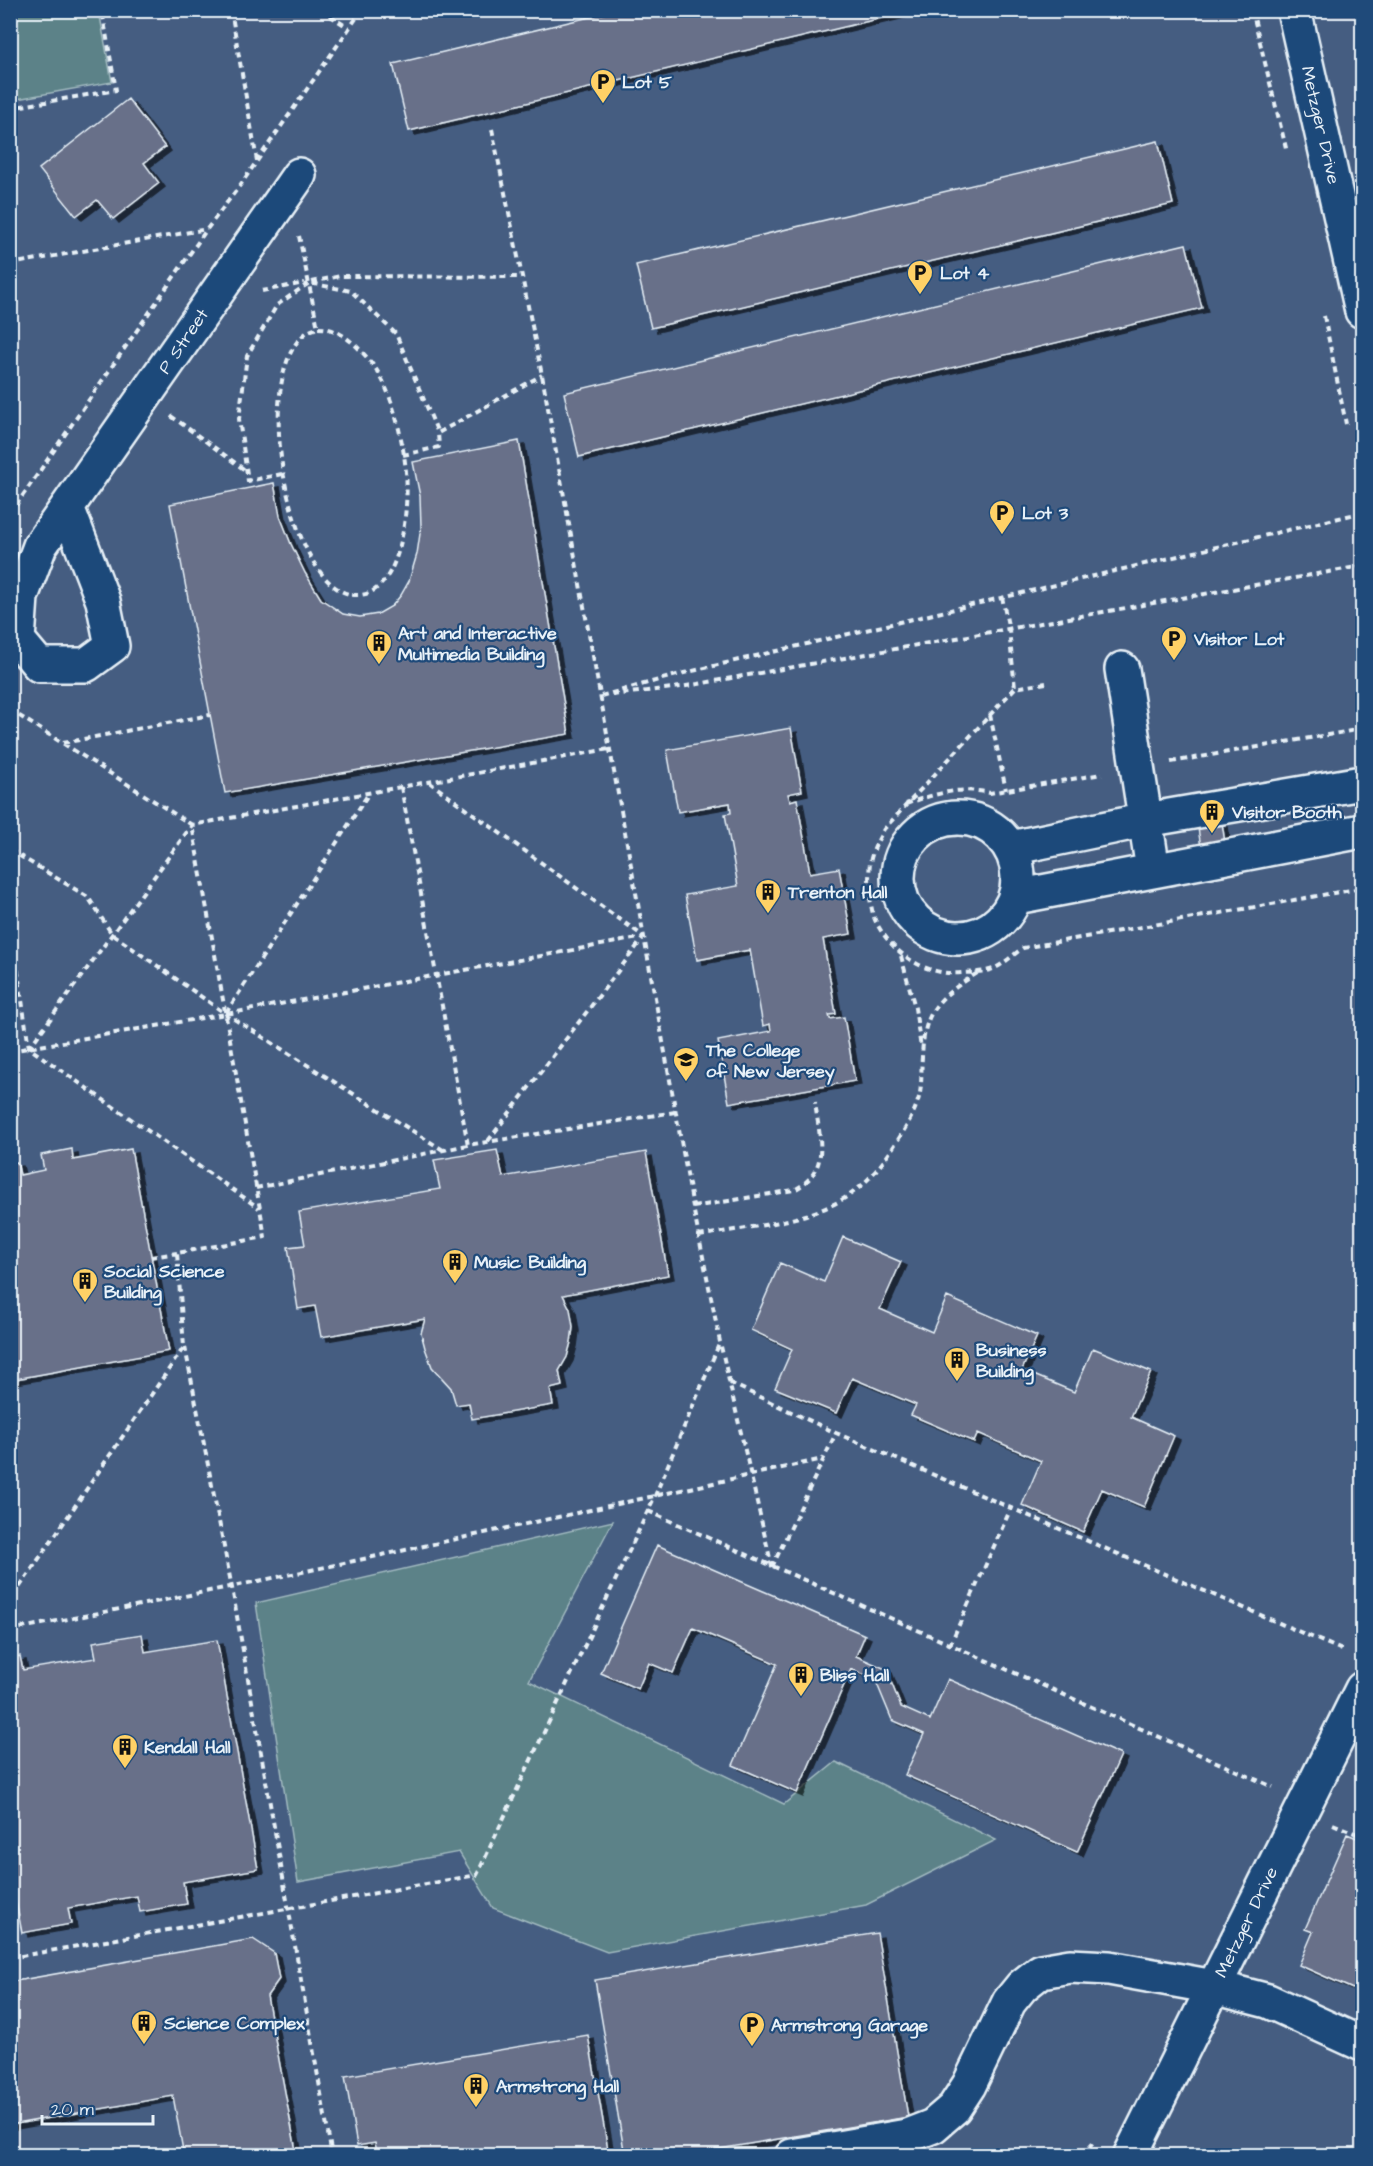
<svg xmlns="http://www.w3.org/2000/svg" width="1373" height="2166" viewBox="0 0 1373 2166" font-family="'Architects Daughter',sans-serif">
<defs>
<filter id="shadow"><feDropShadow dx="6" dy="4" stdDeviation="0" flood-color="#0009"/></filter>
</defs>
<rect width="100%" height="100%" fill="#35557e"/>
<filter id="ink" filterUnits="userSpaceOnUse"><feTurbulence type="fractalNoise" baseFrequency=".0167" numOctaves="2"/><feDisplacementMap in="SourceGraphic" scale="12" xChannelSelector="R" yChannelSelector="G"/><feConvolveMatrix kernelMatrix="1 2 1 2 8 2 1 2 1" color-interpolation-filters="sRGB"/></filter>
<g filter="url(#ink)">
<path fill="#445d81" d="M 11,11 L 1362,11 L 1362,2155 L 11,2156 Z"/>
<path fill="#5b8288" stroke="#a2bac0" stroke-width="1.5" d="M 11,10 L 99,11 L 112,82 L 11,100 Z
M 613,1521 L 529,1681 L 784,1804 L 836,1762 L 996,1840 L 866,1905 L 607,1952 L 493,1908 L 459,1852 L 298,1882 L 256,1603 Z"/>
<path fill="#676f89" stroke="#e8f1f8" stroke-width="1.5" filter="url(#shadow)" d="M 619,10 L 915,10 L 409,131 L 393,64 Z
M 128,99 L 165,147 L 144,163 L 159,183 L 113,219 L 97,200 L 76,216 L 39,169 Z
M 1158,141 L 1173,204 L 651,328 L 636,265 Z
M 1186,244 L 1202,308 L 579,457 L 564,393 Z
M 519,441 L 569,734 L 225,793 L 170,504 L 274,483 L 280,516 L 291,544 L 305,573 L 321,599 L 343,614 L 360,617 L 378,614 L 392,606 L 401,595 L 409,581 L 417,554 L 421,527 L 420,496 L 413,462 Z
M 791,728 L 802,791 L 788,794 L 790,801 L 797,799 L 810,873 L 839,868 L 851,934 L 823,939 L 836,1014 L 829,1015 L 830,1019 L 844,1017 L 855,1081 L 729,1103 L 718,1041 L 771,1031 L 770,1024 L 763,1026 L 750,950 L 697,960 L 685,895 L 738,886 L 725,814 L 731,813 L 730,803 L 678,812 L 667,750 Z
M 1222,823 L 1225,843 L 1201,847 L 1198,828 Z
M 72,1149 L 73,1160 L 131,1149 L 169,1351 L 10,1380 L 10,1163 L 17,1162 L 20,1175 L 44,1170 L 41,1155 Z
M 497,1150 L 503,1177 L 646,1152 L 668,1275 L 563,1295 L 570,1309 L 573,1327 L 571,1342 L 567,1357 L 559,1371 L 562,1386 L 550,1389 L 553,1405 L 472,1419 L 469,1403 L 456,1405 L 451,1388 L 432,1367 L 425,1348 L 421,1333 L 425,1319 L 321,1337 L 315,1306 L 298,1309 L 288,1247 L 305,1245 L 299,1212 L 440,1189 L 434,1160 Z
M 843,1237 L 901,1262 L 880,1309 L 932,1332 L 947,1297 L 1037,1336 L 1022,1370 L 1074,1392 L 1093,1348 L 1151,1372 L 1131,1417 L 1174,1436 L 1144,1507 L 1102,1489 L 1083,1532 L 1022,1505 L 1041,1461 L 978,1433 L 974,1442 L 911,1415 L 916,1405 L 852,1378 L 836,1413 L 775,1388 L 792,1349 L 751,1330 L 780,1263 L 824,1282 Z
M 657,1545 L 865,1635 L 856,1656 L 886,1669 L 901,1707 L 930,1720 L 948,1679 L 1121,1755 L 1077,1852 L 905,1775 L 924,1734 L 892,1720 L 875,1679 L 851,1669 L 797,1793 L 733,1765 L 777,1664 L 693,1628 L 673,1673 L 649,1663 L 638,1689 L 601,1673 Z
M 142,1634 L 145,1652 L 217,1640 L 258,1869 L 183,1882 L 187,1904 L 140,1912 L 137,1896 L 68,1908 L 71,1924 L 22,1933 L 10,1870 L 10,1658 L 20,1656 L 23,1670 L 96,1658 L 93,1642 Z
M 1347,1834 L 1362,1840 L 1362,1993 L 1299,1965 L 1313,1932 L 1305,1929 Z
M 877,1933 L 908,2117 L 678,2156 L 625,2156 L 595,1980 Z
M 253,1939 L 274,1953 L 279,1979 L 267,1996 L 297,2156 L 184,2156 L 173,2096 L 10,2125 L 10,1982 Z
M 588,2035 L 608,2150 L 575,2156 L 378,2156 L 375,2143 L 357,2146 L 345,2076 Z"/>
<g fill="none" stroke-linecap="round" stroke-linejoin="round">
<defs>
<path id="minor" d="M 1294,10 L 1362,311
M 67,507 L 103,601 L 112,646 L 86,665 L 39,665 L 18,640 L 21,597 L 40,546 L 299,175
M 1122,669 L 1153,870
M898 878a60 60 0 1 1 120 0a60 60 0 1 1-120 0Z
M 1011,848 L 1146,820 L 1362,783
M 1016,897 L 1362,831
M 792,2156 L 907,2136 L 933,2126 L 954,2108 L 969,2085 L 1009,2002 L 1022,1986 L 1041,1971 L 1070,1966 L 1109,1968 L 1214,1987 L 1268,2001 L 1362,2044
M 1130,2156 L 1362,1689"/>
</defs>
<use href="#minor" stroke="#e8f1f8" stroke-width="38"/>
<path stroke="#e8f1f8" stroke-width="4" stroke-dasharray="6 4.5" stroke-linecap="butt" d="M 231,10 L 257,161
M 321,10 L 349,28
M 1252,10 L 1287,152
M 10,108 L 116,90 L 102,10
M 492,129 L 542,375 L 693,1207 L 720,1342 L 772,1567
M 299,236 L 318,328
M 10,264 L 207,229
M 312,282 L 340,276 L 521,277
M 262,291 L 305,283
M 1324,316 L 1346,424
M 318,328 C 334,328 342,334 354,344 C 367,356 380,372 386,388 C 396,411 404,447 406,472 C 409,504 403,591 360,595 C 290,601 248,376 306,333 C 309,331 314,329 318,328 Z
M 171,416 L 245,470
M 403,455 L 439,447 L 438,433
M 282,474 L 248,481 L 239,419 L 247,356 L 277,305 L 309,283 L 351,291 L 396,334 L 438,433 L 542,375
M 10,514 L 207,229 L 241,184 L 362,10
M 1002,597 L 1009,630 L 1015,688
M 1046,683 L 1015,688 L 884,829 C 878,840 872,851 870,863 C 868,878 869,908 876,922 C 892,953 925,976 961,973 C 972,972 987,973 997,967 C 1006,962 1014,954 1023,948 L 1362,888
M 612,695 L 681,687 L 1362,566
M 601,696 L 684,673 L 1360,513
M 10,710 L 192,825 L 265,1237 L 177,1253 L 184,1347 L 10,1601
M 990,715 L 1006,790
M 63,743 L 210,715
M 1171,762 L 1362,729
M 429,782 L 643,936
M 401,787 L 468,1145
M 906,804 C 934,794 960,786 990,793 L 1102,774
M 10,850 L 88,897 L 112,934 L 226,1014 L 443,1150
M 10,918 L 29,1048 L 259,1208
M 901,956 L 915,1008 L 921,1048
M 226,1013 L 369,793
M 29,1048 L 192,825 L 609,749
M 10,1051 L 226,1014 L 644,937
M 488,1141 L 644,937
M 256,1188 L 468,1145 L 675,1112
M 693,1207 L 794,1190 C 832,1170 819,1137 815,1102
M 699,1236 C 750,1226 823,1222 862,1185 C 874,1174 885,1160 894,1146 C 904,1131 916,1112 920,1093 C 922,1081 921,1069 922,1057 C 924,1007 940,997 979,972
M 151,1257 L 177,1253
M 185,1347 L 232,1588 L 332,2156
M 730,1383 L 836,1433 L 1342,1650
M 648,1511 L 1273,1787
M 772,1567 L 836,1433
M 10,1630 C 283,1579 552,1518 823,1459
M 950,1645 L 1011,1508
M 1333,1824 L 1362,1836
M 10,1958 L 477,1875 L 654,1498 L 720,1342
M 1082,2156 L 1095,2141"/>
<use href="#minor" stroke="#1f4a7a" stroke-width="33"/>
</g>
</g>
<defs>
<symbol id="parking-pin" viewBox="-11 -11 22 30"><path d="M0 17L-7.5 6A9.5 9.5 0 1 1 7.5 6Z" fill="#ffd166" stroke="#1f4a7a"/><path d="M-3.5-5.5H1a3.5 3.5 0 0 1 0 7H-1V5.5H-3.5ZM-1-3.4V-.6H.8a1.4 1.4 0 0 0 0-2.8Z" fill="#111"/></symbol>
<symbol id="building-pin" viewBox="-11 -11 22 30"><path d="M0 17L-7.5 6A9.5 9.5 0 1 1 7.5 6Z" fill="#ffd166" stroke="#1f4a7a"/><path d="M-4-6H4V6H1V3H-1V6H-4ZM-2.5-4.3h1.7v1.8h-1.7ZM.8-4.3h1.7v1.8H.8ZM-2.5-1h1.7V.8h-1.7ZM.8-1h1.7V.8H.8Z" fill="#111"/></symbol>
<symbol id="university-pin" viewBox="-11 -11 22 30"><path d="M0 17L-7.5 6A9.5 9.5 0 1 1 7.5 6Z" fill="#ffd166" stroke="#1f4a7a"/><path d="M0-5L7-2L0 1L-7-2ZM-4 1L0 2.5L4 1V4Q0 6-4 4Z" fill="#111"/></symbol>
</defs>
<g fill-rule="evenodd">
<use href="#parking-pin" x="588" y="67" width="30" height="40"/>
<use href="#parking-pin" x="905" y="258" width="30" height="40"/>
<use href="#parking-pin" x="987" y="498" width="30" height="40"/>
<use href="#parking-pin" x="1159" y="624" width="30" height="40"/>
<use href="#building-pin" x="364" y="628" width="30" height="40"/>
<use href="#building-pin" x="1197" y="797" width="30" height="40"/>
<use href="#building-pin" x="753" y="877" width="30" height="40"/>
<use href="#university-pin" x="671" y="1045" width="30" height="40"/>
<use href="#building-pin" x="440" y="1247" width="30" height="40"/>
<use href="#building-pin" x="70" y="1266" width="30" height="40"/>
<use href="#building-pin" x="942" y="1345" width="30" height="40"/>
<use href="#building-pin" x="786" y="1660" width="30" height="40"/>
<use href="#building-pin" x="110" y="1732" width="30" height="40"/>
<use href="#building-pin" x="129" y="2008" width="30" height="40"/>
<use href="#parking-pin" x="737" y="2010" width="30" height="40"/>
<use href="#building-pin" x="461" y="2071" width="30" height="40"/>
</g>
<g text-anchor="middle" stroke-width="4.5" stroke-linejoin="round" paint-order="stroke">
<g font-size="18" font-weight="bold" fill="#e8f1f8" stroke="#1f4a7a" text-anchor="start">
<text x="622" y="88">Lot 5</text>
<text x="940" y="279">Lot 4</text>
<text x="1022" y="519">Lot 3</text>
<text x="398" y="639">Art and Interactive<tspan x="398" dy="21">Multimedia Building</tspan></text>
<text x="1194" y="645">Visitor Lot</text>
<text x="1232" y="818">Visitor Booth</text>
<text x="788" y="898">Trenton Hall</text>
<text x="706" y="1056">The College<tspan x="706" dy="21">of New Jersey</tspan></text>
<text x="474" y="1268">Music Building</text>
<text x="104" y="1277">Social Science<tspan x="104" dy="21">Building</tspan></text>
<text x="976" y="1356">Business<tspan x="976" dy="21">Building</tspan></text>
<text x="820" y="1681">Bliss Hall</text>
<text x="144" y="1753">Kendall Hall</text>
<text x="164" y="2029">Science Complex</text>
<text x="771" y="2031">Armstrong Garage</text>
<text x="496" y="2092">Armstrong Hall</text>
</g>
<g font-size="18" fill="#e8f1f8" stroke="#1f4a7a">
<text transform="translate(1321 125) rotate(77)" y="6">Metzger Drive</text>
<text transform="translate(183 341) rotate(-56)" y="6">P Street</text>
<text transform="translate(1246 1922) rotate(-64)" y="6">Metzger Drive</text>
</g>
</g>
<rect width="1373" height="2166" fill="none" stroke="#1f4a7a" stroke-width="36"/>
<rect x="18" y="18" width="1337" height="2130" fill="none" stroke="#e8f1f8" stroke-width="2" filter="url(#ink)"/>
<path d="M42 2115v9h111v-9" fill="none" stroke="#e8f1f8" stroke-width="3"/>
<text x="51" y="2115" font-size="18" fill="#e8f1f8" stroke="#1f4a7a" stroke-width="4.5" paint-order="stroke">20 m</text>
</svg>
